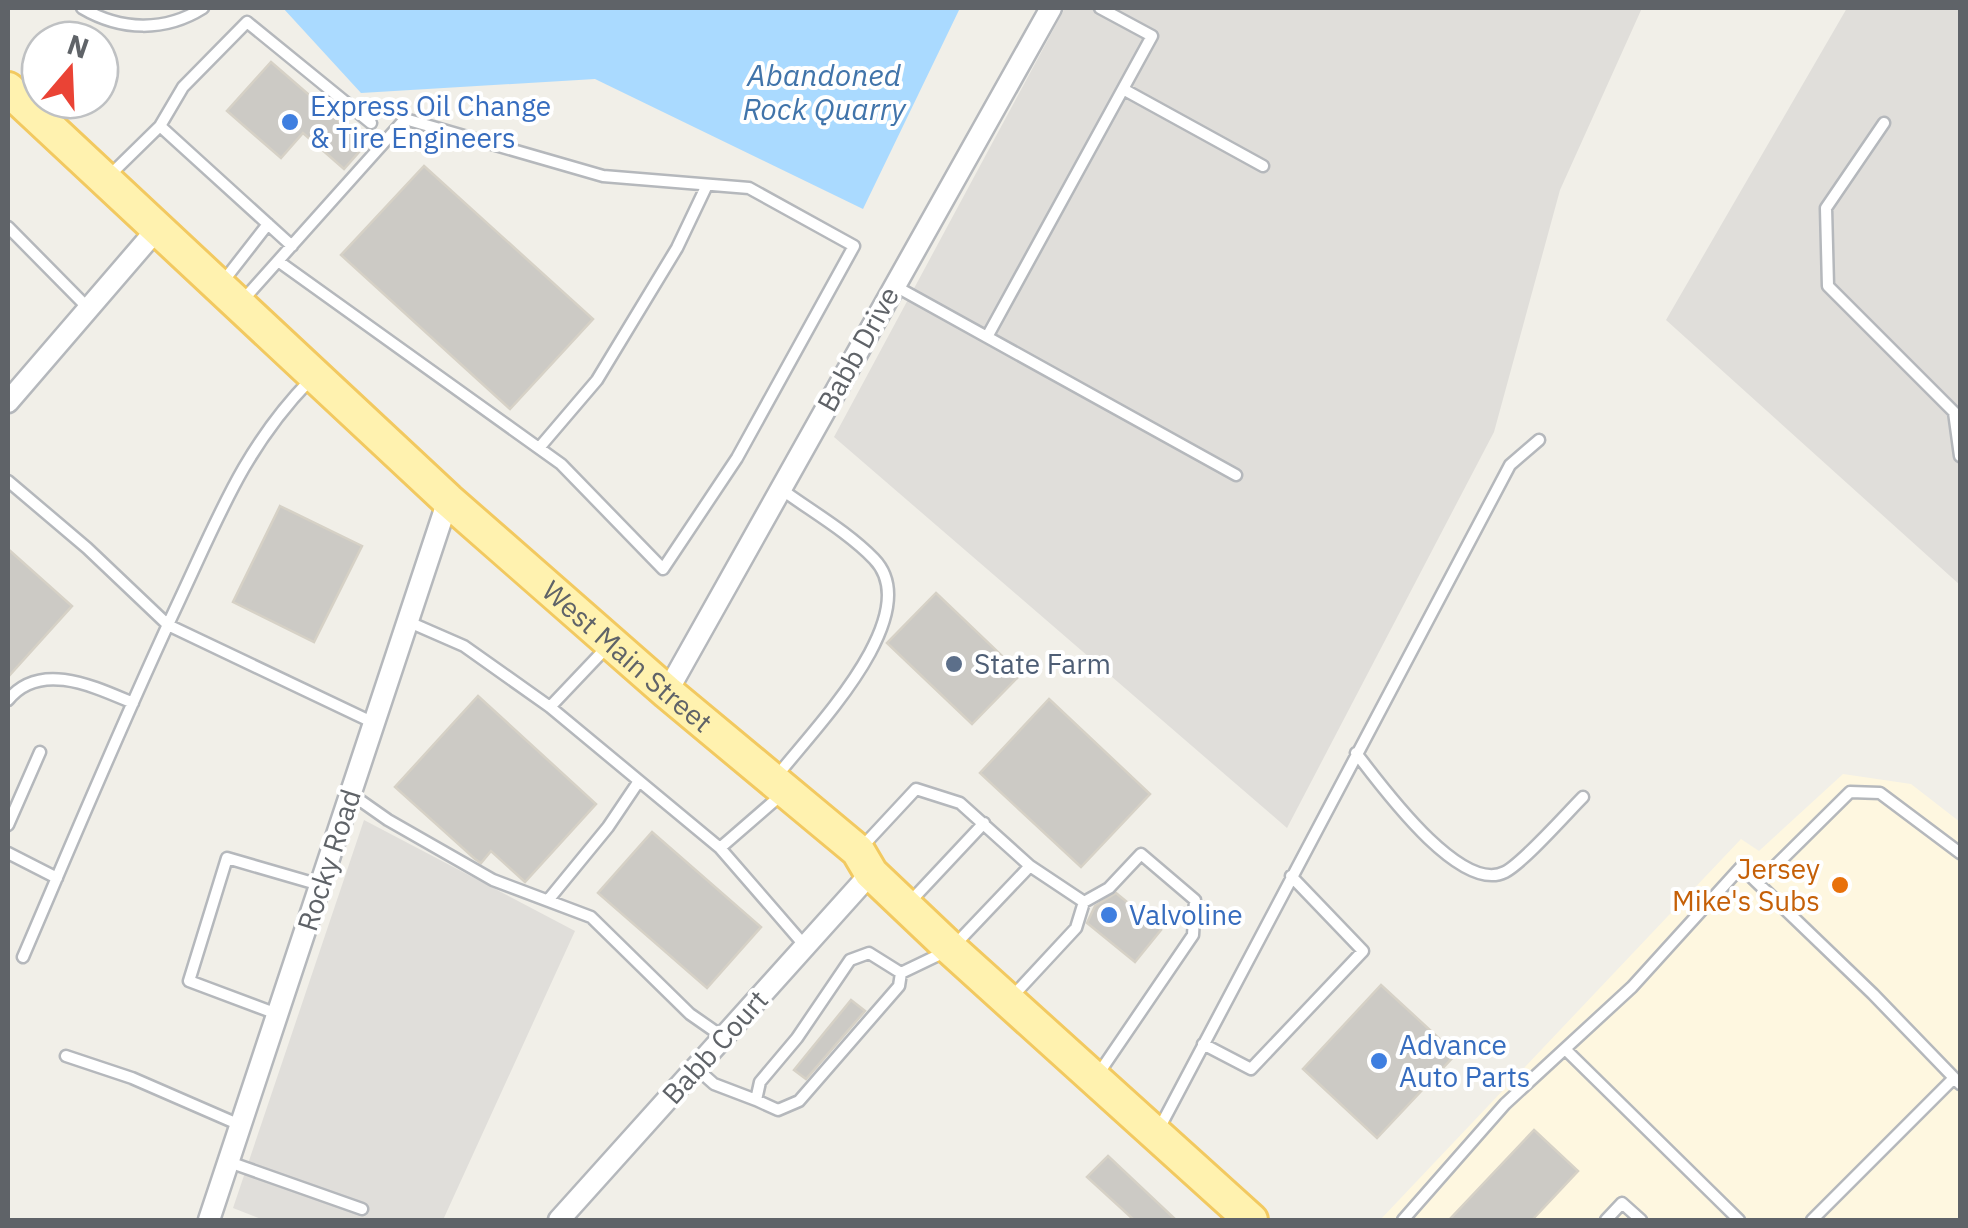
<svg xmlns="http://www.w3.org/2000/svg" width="1968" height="1228" viewBox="0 0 1968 1228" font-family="'IBM Plex Sans',sans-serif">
<rect width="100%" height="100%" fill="#f1efe8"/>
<path fill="#fef7e0" d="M 1843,774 L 1911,784 L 1960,822 L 1960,1220 L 1380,1220 L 1741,839 L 1759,851 Z"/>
<path fill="#e0deda" d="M 1065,8 L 1642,8 L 1560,190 L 1494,432 L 1287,828 L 834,437 Z
M 1847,8 L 1960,8 L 1960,585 L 1666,320 Z
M 364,820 L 575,931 L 443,1220 L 264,1220 L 233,1208 Z"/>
<path fill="#aadaff" d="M 283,8 L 960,8 L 863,209 L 595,79 L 361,93 Z"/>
<path fill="#cccac5" stroke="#d6d1c6" stroke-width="2.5" d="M 271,62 L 366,144 L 344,169 L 303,133 L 281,158 L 227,111 Z
M 424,166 L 593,319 L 510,409 L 341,255 Z
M 280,506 L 362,546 L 314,642 L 233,602 Z
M 8,549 L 72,606 L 8,677 Z
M 936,593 L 1021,674 L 972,724 L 887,643 Z
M 478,696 L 596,804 L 525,882 L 491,851 L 481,863 L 475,859 L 395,787 Z
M 1049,699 L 1150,794 L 1081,867 L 980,773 Z
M 652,832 L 761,927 L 707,988 L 598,893 Z
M 1116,893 L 1161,930 L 1135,962 L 1087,923 L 1095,906 Z
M 1381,985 L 1456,1054 L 1377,1138 L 1303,1069 Z
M 851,1000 L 865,1011 L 806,1079 L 794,1070 Z
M 1534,1130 L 1578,1171 L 1532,1220 L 1449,1220 Z
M 1108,1156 L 1176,1220 L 1134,1220 L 1087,1177 Z"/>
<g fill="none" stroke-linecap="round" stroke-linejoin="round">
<defs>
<path id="service" d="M 82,8 C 121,31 165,32 203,8
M 1123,89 L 1263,166
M 1884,123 L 1826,208 L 1828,286 L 1954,412 L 1960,456
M 160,126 L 183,87 L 247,22 L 371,123
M 109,176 L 160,126 L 292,246
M 8,227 L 88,308
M 222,283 L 268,224
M 895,286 L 1236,475
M 243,300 L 405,119 L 603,176 L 749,188 L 854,246 L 737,458 L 663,569 L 561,464 L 278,261
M 987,337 L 1152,36 L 1100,8
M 539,448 L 597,380 L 677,248 L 707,185
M 8,481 L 87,548 L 168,625 L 374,723
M 409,622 L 464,646 L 550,707 L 720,848 L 805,946
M 8,700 C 40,660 95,687 133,703
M 550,707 L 607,647
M 1356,753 C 1380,784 1460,895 1505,872 C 1524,862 1566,814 1583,797
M 777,776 C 811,732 928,615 874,559 C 848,532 811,511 781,489
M 351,794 L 388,820 L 493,880 L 591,917 L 690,1014 L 723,1037
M 8,825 L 40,752
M 862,847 L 916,789 L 960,803 L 1030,866 L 951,949 L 901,973
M 720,848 L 781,795
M 8,853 L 57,878
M 1030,866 L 1084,902
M 1758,883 L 1850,792 L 1880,793 L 1960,853
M 549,899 L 608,827 L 639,781
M 908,904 L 984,823
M 869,953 L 901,973 L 899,986 L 799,1101 L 778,1110 L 756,1100 L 760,1082 L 797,1038 L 850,960 Z
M 23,957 C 74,838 124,718 179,601 C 219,516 244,448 310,380
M 1010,999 L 1076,928 L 1084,902 L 1109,888 L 1141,854 L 1195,900 L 1193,935 L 1099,1073
M 277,1014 L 189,981 L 227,858 L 320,885
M 1203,1044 L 1251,1069 L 1363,951 L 1291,876
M 1565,1049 L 1739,1220
M 66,1056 L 132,1078 L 240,1125
M 696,1068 L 714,1084 L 756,1100
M 1159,1129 L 1510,465 L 1539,440
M 229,1162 L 362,1209
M 1403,1220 L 1505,1104 L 1632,987 L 1741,867 L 1873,994 L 1960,1084
M 1606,1220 L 1622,1203 L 1641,1220
M 1812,1220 L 1954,1078"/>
<path id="minor" d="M 8,402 L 157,229
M 667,692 L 1051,8
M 209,1220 L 448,500
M 559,1220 L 871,873"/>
<g id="primary">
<path id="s1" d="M 8,89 L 448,500 L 667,692 L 858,851 L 871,873 L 951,949 L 1251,1220"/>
</g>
</defs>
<use href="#service" stroke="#b5b8bc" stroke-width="15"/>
<use href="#minor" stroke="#b5b8bc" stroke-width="25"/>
<use href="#primary" stroke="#f2c960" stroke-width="38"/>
<use href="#service" stroke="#fff" stroke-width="10"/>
<use href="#minor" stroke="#fff" stroke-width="20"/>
<use href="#primary" stroke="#fff2af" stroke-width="32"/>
</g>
<g fill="#3f7fe0" stroke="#fff" stroke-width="4">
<circle cx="290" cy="122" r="10"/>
<circle cx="1109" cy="915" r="10"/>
<circle cx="1379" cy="1061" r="10"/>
</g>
<circle fill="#5c6f8a" stroke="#fff" stroke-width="4" cx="954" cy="664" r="10"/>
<circle fill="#e8710a" stroke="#fff" stroke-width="4" cx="1840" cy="885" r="10"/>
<g text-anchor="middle" stroke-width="8" stroke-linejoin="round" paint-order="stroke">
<g font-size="28" fill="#366cbe" stroke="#fff" text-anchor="start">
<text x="310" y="116">Express Oil Change<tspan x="310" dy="32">&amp; Tire Engineers</tspan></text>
<text x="1129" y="925">Valvoline</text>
<text x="1399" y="1055">Advance<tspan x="1399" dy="32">Auto Parts</tspan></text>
</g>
<g font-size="28" fill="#5f6368" stroke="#fff">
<text transform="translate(858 349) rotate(-61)" y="10">Babb Drive</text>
<text dy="10" stroke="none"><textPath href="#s1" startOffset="840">West Main Street</textPath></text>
<text transform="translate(329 860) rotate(-72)" y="10">Rocky Road</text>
<text transform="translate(715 1047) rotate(-48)" y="10">Babb Court</text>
</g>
<g font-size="28" fill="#4e5e75" stroke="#fff" text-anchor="start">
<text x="974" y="674">State Farm</text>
</g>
<g font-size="28" fill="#c56008" stroke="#fff" text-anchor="end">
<text x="1820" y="879">Jersey<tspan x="1820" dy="32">Mike's Subs</tspan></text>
</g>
<g font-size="30" font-style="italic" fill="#4174aa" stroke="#fff">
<text x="824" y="86">Abandoned<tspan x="824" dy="34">Rock Quarry</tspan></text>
</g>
</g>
<rect width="1968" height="1228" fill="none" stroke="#5f6368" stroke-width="20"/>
<g transform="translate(70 70) rotate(19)"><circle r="48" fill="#ffffff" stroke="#bfc1c3" stroke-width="2.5"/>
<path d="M0-8L18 38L0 25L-18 38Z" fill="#ea4335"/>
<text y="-15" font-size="28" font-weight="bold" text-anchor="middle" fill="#5f6368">N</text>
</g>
</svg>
